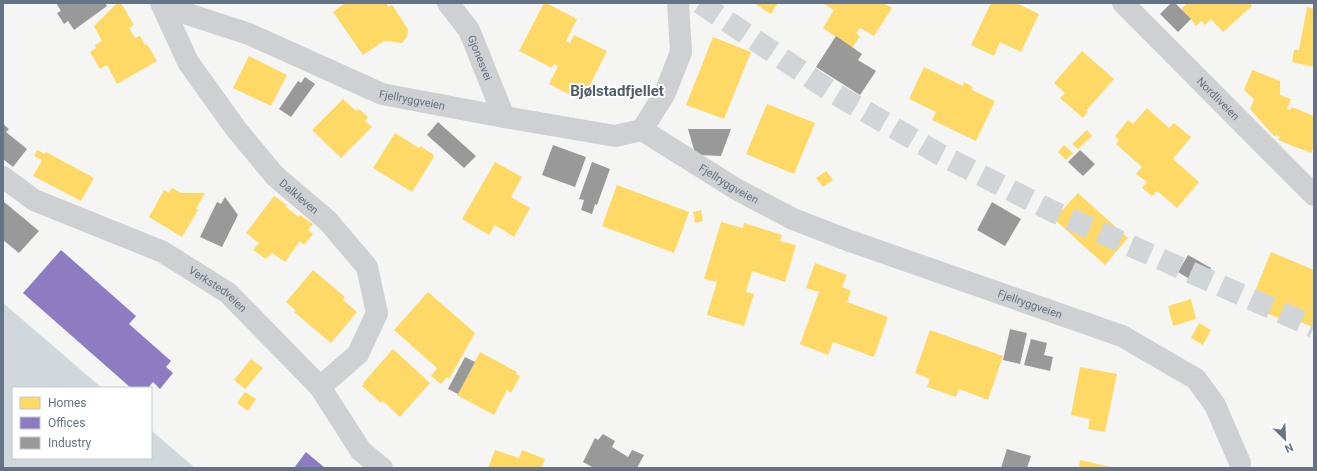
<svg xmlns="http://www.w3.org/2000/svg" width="1317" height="471" viewBox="0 0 1317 471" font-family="Roboto,sans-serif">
<rect width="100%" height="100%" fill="#f5f6f4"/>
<path fill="#d1d8dc" d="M 3,303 L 102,388 L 13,388 L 13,458 L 151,458 L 151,430 L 195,468 L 3,468 Z"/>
<path fill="#ffd966" d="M 117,3 L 121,3 L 134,25 L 129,28 L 135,38 L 140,36 L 145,45 L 147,44 L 157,61 L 117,84 L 107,65 L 100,69 L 90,52 L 96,48 L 95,45 L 102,41 L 94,26 Z
M 345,3 L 386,3 L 388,7 L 392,5 L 408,29 L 407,37 L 402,43 L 384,41 L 363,55 L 333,12 Z
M 544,3 L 546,3 L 577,19 L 566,41 L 570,43 L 574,35 L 607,51 L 582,101 L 549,84 L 558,66 L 554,64 L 552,68 L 519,51 Z
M 754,3 L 778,3 L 771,14 Z
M 822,3 L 884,3 L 892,8 L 874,36 L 860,28 L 856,33 L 860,36 L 852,48 L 823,28 L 834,10 Z
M 991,3 L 1016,3 L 1039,14 L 1021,52 L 1000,42 L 994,56 L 971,45 Z
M 1187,3 L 1250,3 L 1252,6 L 1223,32 L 1211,19 L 1205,25 L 1201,21 L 1196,26 L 1191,19 L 1181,9 Z
M 1307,7 L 1314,9 L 1314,67 L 1292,62 L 1294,50 L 1299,50 Z
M 713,37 L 751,52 L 724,119 L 686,105 Z
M 1082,51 L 1114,79 L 1086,111 L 1088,112 L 1083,118 L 1060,98 L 1065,93 L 1054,83 Z
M 249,56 L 287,75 L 271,106 L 233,88 Z
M 924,67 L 963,86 L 964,82 L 973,87 L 972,90 L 995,101 L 976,141 L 932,120 L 936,112 L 909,99 Z
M 1252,70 L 1280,81 L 1280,95 L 1291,99 L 1287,109 L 1290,110 L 1292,107 L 1314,116 L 1314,145 L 1311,153 L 1278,140 L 1280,137 L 1276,135 L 1275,137 L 1250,109 L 1254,99 L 1244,90 Z
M 343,99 L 356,111 L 359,109 L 368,117 L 365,121 L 372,127 L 341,158 L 312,130 Z
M 767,104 L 815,123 L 794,174 L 746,154 Z
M 1147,108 L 1169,128 L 1174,123 L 1191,137 L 1173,159 L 1199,182 L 1177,208 L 1157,191 L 1152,196 L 1142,188 L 1147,182 L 1136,174 L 1142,167 L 1116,144 L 1119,140 L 1115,136 L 1128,120 L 1133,124 Z
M 1087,130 L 1092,136 L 1078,149 L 1072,144 Z
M 395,133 L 419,148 L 420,146 L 434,155 L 433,157 L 434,157 L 412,192 L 373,168 Z
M 1064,145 L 1073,153 L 1066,160 L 1058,152 Z
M 37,150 L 45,154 L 46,152 L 94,178 L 81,201 L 33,176 L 42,160 L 34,156 Z
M 495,162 L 522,177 L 511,197 L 530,208 L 514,237 L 495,225 L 489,235 L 462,219 Z
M 826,171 L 833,180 L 823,187 L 816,178 Z
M 617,185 L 689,212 L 674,253 L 602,226 Z
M 172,188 L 181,193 L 205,193 L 196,209 L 198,210 L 182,237 L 149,217 L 164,190 L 169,193 Z
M 1078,193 L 1128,238 L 1105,265 L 1054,219 Z
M 274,196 L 287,205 L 286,207 L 299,217 L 300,215 L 313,224 L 308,230 L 313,234 L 304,245 L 300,241 L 285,262 L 272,253 L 266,259 L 253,250 L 259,243 L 246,233 Z
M 701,210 L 703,221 L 695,223 L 693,212 Z
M 721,222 L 743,228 L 744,223 L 782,235 L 780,241 L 796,245 L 785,282 L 752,271 L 746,292 L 754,294 L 744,326 L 707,315 L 717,282 L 704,279 Z
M 1271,252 L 1314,270 L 1314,322 L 1312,327 L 1294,319 L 1294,317 L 1283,313 L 1281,319 L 1249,306 Z
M 815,263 L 847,275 L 842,287 L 851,291 L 847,302 L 888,317 L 874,357 L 833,342 L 828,355 L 800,344 L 819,292 L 806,288 Z
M 313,270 L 345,297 L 343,300 L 357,312 L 331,343 L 294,312 L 296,311 L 286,302 Z
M 428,292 L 475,333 L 449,379 L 447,377 L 441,384 L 431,376 L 437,368 L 394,330 Z
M 1191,299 L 1196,319 L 1173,326 L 1168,306 Z
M 1199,323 L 1211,330 L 1203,345 L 1191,338 Z
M 930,330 L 1003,356 L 988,400 L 959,389 L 956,397 L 927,387 L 930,379 L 915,373 Z
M 393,349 L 430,383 L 400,417 L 383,401 L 381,403 L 362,386 L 364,384 L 363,383 Z
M 480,352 L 517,372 L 516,374 L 520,376 L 511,393 L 507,390 L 494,415 L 457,395 Z
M 251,359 L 263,368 L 245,389 L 234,380 Z
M 1080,367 L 1117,374 L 1105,432 L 1088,429 L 1090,419 L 1071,415 Z
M 245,392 L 256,399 L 248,411 L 237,403 Z
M 495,450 L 519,458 L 522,450 L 545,459 L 542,467 L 545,468 L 488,468 Z
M 1080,460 L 1111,467 L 1111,468 L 1079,468 Z"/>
<path fill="#8e7cc3" d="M 61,250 L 136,316 L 129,324 L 171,361 L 166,367 L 173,373 L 160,389 L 153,382 L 148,388 L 131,388 L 23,293 Z
M 306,452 L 325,468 L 294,468 Z"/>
<path fill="#999" d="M 56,3 L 105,3 L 107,6 L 74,30 L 68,21 L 64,24 L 57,13 L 61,11 Z
M 1171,3 L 1175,3 L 1191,19 L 1178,32 L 1160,14 Z
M 836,36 L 862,54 L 858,60 L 876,71 L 860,95 L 816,67 Z
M 305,77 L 315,84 L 291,117 L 279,109 L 298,81 L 301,83 Z
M 438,122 L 476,156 L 464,168 L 427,135 Z
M 3,124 L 9,129 L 6,132 L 27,149 L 13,167 L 3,159 Z
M 688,129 L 731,129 L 721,156 L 700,155 L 695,153 Z
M 553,145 L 586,157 L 575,187 L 542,175 Z
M 1080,150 L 1095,164 L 1083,176 L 1068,162 Z
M 592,162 L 610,169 L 597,205 L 595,204 L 592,214 L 581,210 L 584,200 L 579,199 Z
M 225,197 L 238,215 L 222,247 L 200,237 L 217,202 L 221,204 Z
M 3,201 L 39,231 L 19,253 L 3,240 Z
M 992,202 L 1021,219 L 1005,246 L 977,230 Z
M 1188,255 L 1211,268 L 1201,286 L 1178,272 Z
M 1010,329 L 1027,333 L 1020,364 L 1003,360 Z
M 1031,339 L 1047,343 L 1044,355 L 1053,357 L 1050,371 L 1024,365 Z
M 465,357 L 475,362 L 458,394 L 448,389 Z
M 603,434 L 615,441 L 612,447 L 628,457 L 632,450 L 644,455 L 637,468 L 594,468 L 583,462 L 595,438 L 598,440 Z
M 1007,449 L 1031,456 L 1027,468 L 1001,468 Z"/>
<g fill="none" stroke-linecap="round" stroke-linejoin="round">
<path stroke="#d1d5d8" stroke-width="22" stroke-dasharray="22 11" stroke-linecap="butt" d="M 700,3 L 832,92 L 939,154 L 1052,211 L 1314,327"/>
<g stroke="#cfd0d1" stroke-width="22">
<path id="s1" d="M 161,3 L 188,62 L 236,129 L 275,176 L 328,221 L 367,267 L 377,313 L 358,354 L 320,387"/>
<path id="s2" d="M 448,3 L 469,30 L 504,117"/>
<path id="s3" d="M 1123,3 L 1314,195"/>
<path id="s4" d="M 163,6 L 249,34 L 382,94 L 504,117 L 615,136 L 642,130 L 736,189 L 793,219 L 850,241 L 1122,336 L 1196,379 L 1215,405 L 1240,463"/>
<path d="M 642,130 L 665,93 L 681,52 L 678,3"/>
<path id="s5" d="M 3,177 L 34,200 L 163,252 L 228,293 L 320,387 L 361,451 L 382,468"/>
</g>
</g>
<g text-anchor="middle" stroke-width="4" stroke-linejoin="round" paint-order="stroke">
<g font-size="11" fill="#647386" stroke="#fff">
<text dy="4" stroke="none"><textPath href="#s2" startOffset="64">Gjonesvei</textPath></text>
<text dy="4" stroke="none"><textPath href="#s4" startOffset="267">Fjellryggveien</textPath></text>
<text dy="4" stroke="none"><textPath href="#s3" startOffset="135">Nordliveien</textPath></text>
<text dy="4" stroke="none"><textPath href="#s4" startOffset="603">Fjellryggveien</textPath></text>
<text dy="4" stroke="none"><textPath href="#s1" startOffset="240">Dalkleven</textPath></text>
<text dy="4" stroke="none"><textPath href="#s5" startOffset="244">Verkstedveien</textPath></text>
<text dy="4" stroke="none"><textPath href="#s4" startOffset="928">Fjellryggveien</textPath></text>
</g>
<g font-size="15" font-weight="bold" fill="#525d6b" stroke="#fff">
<text x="617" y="96">Bjølstadfjellet</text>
</g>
</g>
<rect width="1317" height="471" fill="none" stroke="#647386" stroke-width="8"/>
<rect x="12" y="387" width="140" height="72" fill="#ffffff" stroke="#c1c7cf"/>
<rect x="20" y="397" width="20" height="12" fill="#ffd966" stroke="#c1c7cf"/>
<text x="48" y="407" font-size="12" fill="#647386">Homes</text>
<rect x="20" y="417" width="20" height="12" fill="#8e7cc3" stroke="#c1c7cf"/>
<text x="48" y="427" font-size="12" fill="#647386">Offices</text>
<rect x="20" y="437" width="20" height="12" fill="#999999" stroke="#c1c7cf"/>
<text x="48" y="447" font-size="12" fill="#647386">Industry</text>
<g transform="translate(1285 439) rotate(156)" stroke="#ffffff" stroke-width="3" paint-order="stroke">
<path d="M0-3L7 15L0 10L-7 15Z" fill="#647386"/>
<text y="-6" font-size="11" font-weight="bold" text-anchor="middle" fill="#647386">N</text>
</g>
</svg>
